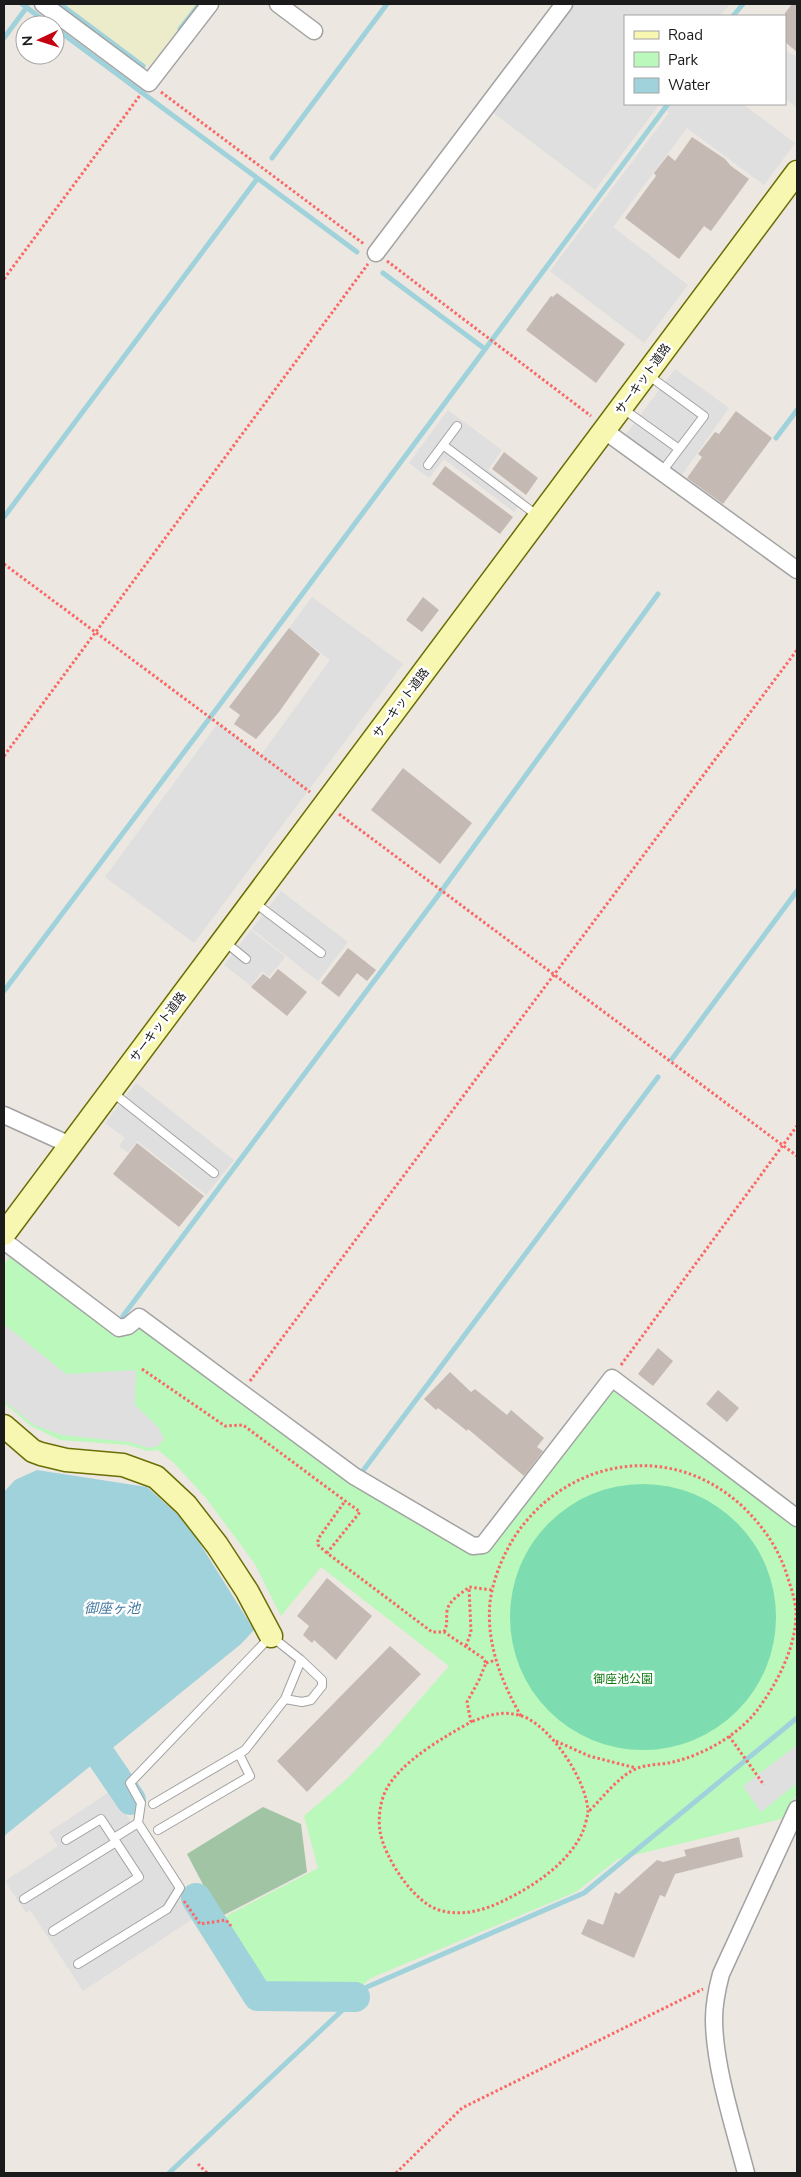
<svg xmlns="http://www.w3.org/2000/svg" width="801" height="2177" viewBox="0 0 801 2177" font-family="'Nunito Sans','Noto Sans JP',sans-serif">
<rect width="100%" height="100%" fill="#ece7e0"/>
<path fill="#ececca" d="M 64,4 L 197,4 L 151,65 L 145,65 Z"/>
<path fill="#a1c5a4" d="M 263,1807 L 301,1824 L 307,1872 L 220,1917 L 187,1854 Z"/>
<path fill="#bbf8bb" d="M 12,1254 L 117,1334 L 136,1327 L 142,1328 L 470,1553 L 606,1390 L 619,1389 L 797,1523 L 797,1794 L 781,1819 L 618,1859 L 576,1892 L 371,1978 L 352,1994 L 344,1987 L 329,1992 L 259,1991 L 218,1923 L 230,1914 L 318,1868 L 304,1816 L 347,1779 L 381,1744 L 449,1666 L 321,1567 L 281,1616 L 255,1564 L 206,1498 L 174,1463 L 158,1450 L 148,1451 L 128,1445 L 60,1440 L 31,1426 L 4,1403 L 4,1264 Z"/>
<path fill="#7ddcb0" d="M510 1617a133 133 0 1 1 266 0a133 133 0 1 1-266 0Z"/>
<path fill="#dfdfdf" d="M 572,4 L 730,4 L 720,16 L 625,16 L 625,104 L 743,104 L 795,143 L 764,185 L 687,128 L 613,227 L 688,285 L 644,343 L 550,271 L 669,113 L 659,105 L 595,190 L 491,111 Z
M 785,50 L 795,56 L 797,55 L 797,108 L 785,98 Z
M 675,369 L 729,408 L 679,479 L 624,437 Z
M 448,410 L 502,450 L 488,470 L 525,498 L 514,512 L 444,459 L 429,478 L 409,463 Z
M 312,597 L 403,664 L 194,943 L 105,877 L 218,723 L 261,755 L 330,660 L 289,628 Z
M 281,891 L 348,942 L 318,981 L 252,929 Z
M 251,930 L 285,957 L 269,977 L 262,971 L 251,986 L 224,965 Z
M 136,1083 L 234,1160 L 206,1195 L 137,1141 L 128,1153 L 119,1146 L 125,1138 L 105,1123 Z
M 4,1324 L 66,1374 L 136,1370 L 135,1405 L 159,1428 L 164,1439 L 158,1446 L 149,1448 L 129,1442 L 61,1435 L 34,1425 L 4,1401 Z
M 797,1745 L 797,1783 L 761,1812 L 743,1786 Z
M 111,1791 L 194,1918 L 83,1991 L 30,1910 L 26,1913 L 5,1881 L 58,1846 L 49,1832 Z"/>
<path fill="#a0d2db" d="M 37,1470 L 147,1487 L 187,1523 L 254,1630 L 241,1644 L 4,1836 L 4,1492 L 15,1480 Z"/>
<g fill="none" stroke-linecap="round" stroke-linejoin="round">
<path stroke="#a0d2db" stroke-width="5" d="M 22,4 L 50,25
M 60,4 L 143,66
M 733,16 L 743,4
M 55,28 L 357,252
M 180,29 L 198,6
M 4,38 L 27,7
M 272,158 L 387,4
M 383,273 L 485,349
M 776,438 L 797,410
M 4,517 L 257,179
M 4,991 L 215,711 L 668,104
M 672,1059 L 797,891
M 123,1316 L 437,897 L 658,594
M 362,1472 L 658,1077
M 169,2173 L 367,1987 L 584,1893 L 797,1718"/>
<path stroke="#a0d2db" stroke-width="30" d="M 101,1756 L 131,1800
M 196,1898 L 258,1996 L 355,1997"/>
</g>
<path fill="#c4b9b3" d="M 792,4 L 797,4 L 797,52 L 785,42 L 785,13 Z
M 692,137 L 725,159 L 731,166 L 749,179 L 711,231 L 704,226 L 679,259 L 625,218 L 656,176 L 654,173 L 668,155 L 675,161 Z
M 557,293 L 625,344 L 596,383 L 526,330 L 551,296 L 553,297 Z
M 736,411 L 772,438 L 723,504 L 687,478 L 702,457 L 698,454 L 715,432 L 719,434 Z
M 504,452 L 538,478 L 526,495 L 492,469 Z
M 445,466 L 513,517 L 500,534 L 432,484 Z
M 423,597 L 439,610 L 422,632 L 406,620 Z
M 289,628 L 320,654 L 279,712 L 256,739 L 234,724 L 240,715 L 229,707 Z
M 403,768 L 472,823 L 440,864 L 371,810 Z
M 348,948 L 376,970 L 367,981 L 357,973 L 339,997 L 321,983 Z
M 278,969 L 307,992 L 287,1016 L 251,987 L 263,974 L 270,979 Z
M 137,1143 L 204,1196 L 179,1227 L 113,1174 Z
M 658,1348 L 673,1361 L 653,1386 L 638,1374 Z
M 450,1372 L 471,1392 L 475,1389 L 507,1415 L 511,1410 L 544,1438 L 537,1447 L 543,1451 L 524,1476 L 468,1429 L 467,1431 L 438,1408 L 436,1410 L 424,1399 Z
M 718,1390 L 739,1408 L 727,1422 L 706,1404 Z
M 327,1578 L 372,1616 L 336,1660 L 314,1640 L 312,1643 L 303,1635 L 309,1626 L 297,1616 Z
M 390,1646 L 421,1674 L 307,1792 L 277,1761 Z
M 739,1837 L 743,1857 L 675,1874 L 665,1897 L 660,1895 L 634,1958 L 581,1934 L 588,1919 L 603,1925 L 615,1892 L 619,1894 L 657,1860 L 663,1862 L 686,1856 L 684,1850 Z"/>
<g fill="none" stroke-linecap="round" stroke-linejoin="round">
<defs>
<path id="lane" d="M 648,375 L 704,416 L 667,465
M 622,408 L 679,449
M 443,445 L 538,516
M 428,465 L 457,426
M 255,903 L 321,953
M 225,942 L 246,959
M 112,1092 L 214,1173
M 285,1699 L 302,1702 L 311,1700 L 322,1686 L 322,1680 L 301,1660
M 158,1830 L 250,1776 L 239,1754
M 114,1838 L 138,1823
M 24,1899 L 116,1842
M 53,1931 L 139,1877 L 101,1819 L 66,1840
M 78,1964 L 167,1909 L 180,1888 L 138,1823 L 141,1803 L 130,1783 L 271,1636 L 301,1660 L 285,1699 L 245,1750 L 153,1804"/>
<path id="street" d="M 43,4 L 149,83 L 210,4
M 278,4 L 314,31
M 376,253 L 564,4
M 605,431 L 797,570
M 4,1115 L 70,1145
M 4,1241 L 119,1328 L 128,1326 L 139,1317 L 354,1476 L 473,1546 L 483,1545 L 612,1378 L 797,1518
M 746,2173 C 734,2127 714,2066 714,2019 C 714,2004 717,1989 721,1974 L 797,1809"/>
<path id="secondary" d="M 4,1234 L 797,172
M 4,1426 L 33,1451 L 41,1454 L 66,1460 L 123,1465 L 156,1477 L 186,1505 L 217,1545 L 247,1591 L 271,1636"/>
</defs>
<use href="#lane" stroke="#a2a2a2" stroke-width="10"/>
<use href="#street" stroke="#a2a2a2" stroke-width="19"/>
<use href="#secondary" stroke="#6b6e05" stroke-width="25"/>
<path stroke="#f96865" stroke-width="3" stroke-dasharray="2.5 2.5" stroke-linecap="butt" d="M 161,92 L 364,244
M 387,261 L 591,416
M 4,279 L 141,94
M 4,564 L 310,792
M 4,756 L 368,264
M 339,814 L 797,1156
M 621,1365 L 797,1126
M 142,1369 L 225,1426 L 243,1425 L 360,1512 L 327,1553 L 432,1632 L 444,1632 L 483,1658 L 486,1663 L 479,1680 L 467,1702 L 471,1722 C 444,1737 400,1762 386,1790 C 380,1802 378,1818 380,1831 C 384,1857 413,1902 439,1910 C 462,1917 485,1910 505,1900 C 534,1886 570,1862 583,1831 C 585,1826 587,1818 588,1813 C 588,1782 551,1726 522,1716 C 503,1710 488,1715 471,1722
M 250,1381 L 797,650
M 327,1553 L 318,1545 L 318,1539 L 345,1501
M 444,1632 C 448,1625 446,1619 447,1611 C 449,1600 461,1594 469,1587 L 492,1590
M 466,1646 L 471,1632 L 469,1587
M 486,1663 L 496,1660
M 521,1716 C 501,1681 486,1643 490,1602 C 493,1579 503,1555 515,1536 C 568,1457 672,1441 742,1506 C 762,1525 777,1546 786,1572 C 790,1585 795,1598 796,1611 C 797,1645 778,1682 758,1709 C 739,1735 703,1755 673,1762 C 661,1765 648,1764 638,1768 C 620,1774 601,1800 588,1812
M 729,1736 L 764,1785
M 556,1741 L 589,1756 L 636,1768
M 184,1901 L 200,1924 L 226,1920 L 231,1926
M 198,2164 L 207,2173
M 396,2173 L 462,2108 L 703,1989"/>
<use href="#lane" stroke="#fff" stroke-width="8"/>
<use href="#street" stroke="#fff" stroke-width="16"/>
<use href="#secondary" stroke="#f8f7b2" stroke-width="22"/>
</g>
<g text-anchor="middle" stroke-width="5" stroke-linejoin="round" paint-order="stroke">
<g font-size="12" fill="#1b1b1b" stroke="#fff">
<text transform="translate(643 379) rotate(-54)" y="4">サーキット道路</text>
<text transform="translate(401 703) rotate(-53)" y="4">サーキット道路</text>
<text transform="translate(158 1027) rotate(-53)" y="4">サーキット道路</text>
</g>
<g font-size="12" fill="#0b760c" stroke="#fff">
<text x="623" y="1683">御座池公園</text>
</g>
<g font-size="14" font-style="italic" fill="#467aa0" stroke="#fff">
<text x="112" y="1613">御座ヶ池</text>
</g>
</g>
<rect width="801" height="2177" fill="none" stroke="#1b1b1b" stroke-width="10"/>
<rect x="624" y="15" width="162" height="90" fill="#ffffff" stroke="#a4a4a4"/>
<rect x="634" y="31" width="25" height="8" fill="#f8f7b2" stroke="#a4a4a4"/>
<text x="668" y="40" font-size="15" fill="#1b1b1b">Road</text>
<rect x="634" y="52" width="25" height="15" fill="#bbf8bb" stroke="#a4a4a4"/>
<text x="668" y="65" font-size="15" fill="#1b1b1b">Park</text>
<rect x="634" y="78" width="25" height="15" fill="#a0d2db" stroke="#a4a4a4"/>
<text x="668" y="90" font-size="15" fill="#1b1b1b">Water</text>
<g transform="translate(40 40) rotate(266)"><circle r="24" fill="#ffffff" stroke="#a4a4a4"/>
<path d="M0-4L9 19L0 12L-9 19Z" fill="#c40110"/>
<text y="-8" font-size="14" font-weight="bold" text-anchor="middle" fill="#1b1b1b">N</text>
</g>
</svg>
